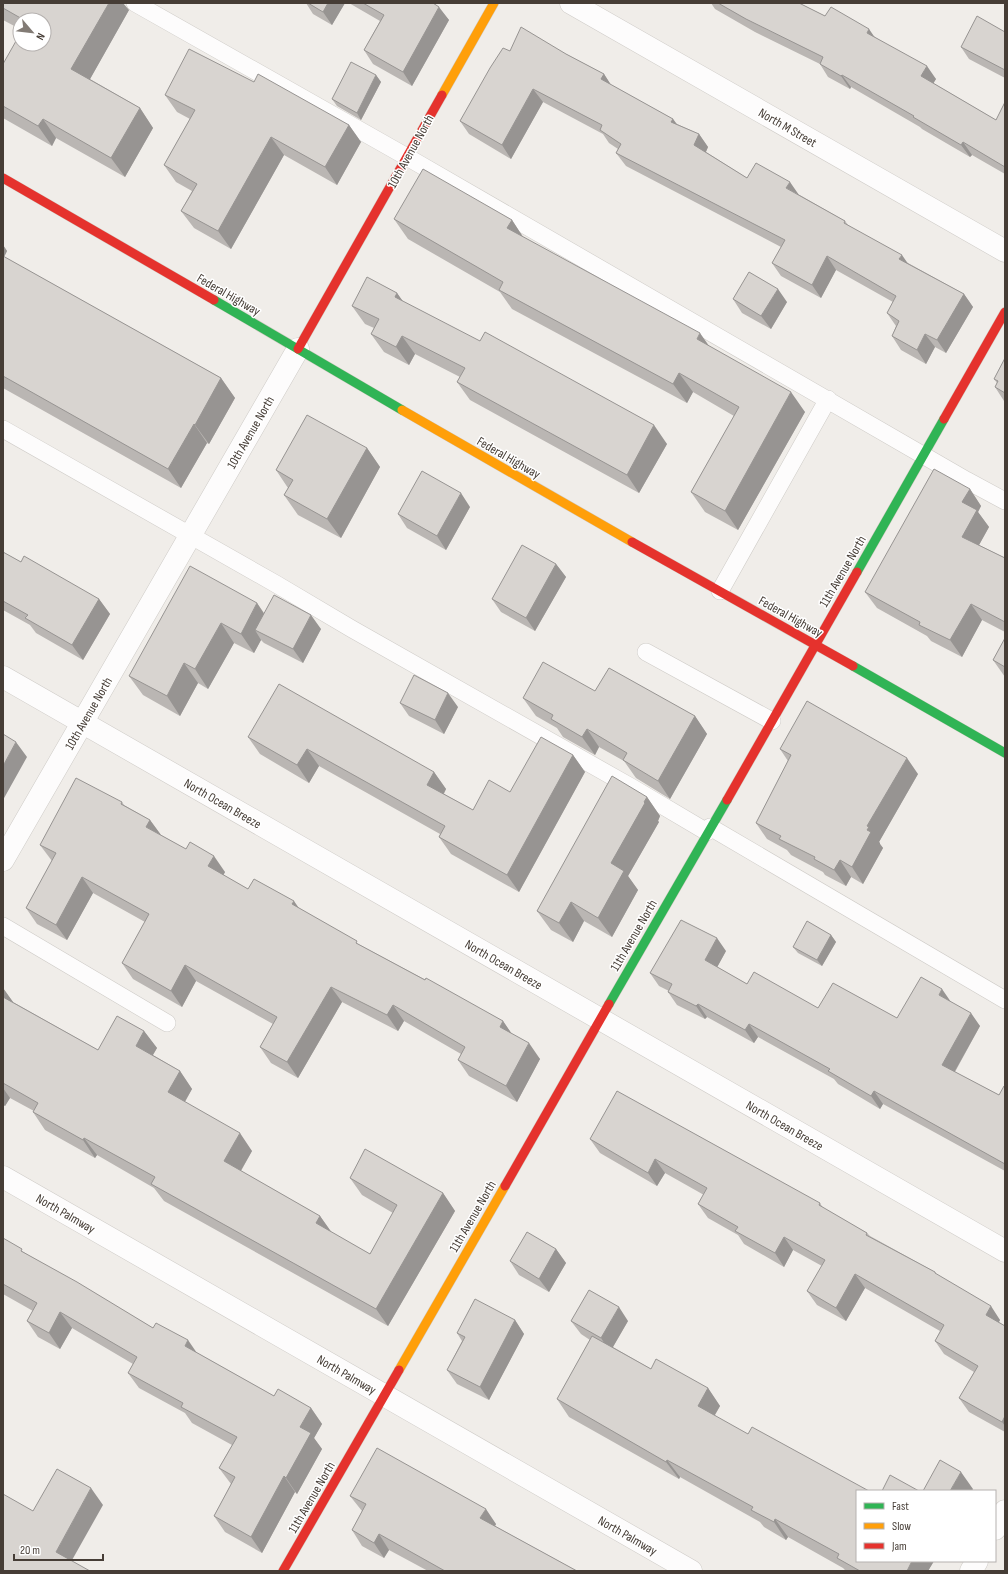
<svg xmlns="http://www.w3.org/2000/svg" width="1008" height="1574" viewBox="0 0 1008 1574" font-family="'Sofia Sans Condensed',sans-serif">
<rect width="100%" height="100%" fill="#f0ede9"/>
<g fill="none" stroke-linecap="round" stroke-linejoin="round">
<defs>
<path id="lane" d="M 135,3 L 407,157 L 966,480 L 1005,501
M 3,429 L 276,584 L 352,629 L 631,787 L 707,832
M 720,591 L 828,399
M 646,652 L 772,721
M 710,827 L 1005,1000
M 3,926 L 167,1023"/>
<path id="street" d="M 571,3 L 1005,251
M 3,677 L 1005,1251
M 3,860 L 298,349
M 3,1177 L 691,1571
M 995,1529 L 1005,1511
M 971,1571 L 977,1561"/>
<path id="fast" d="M 214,300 L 402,410
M 857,572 L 944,419
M 853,666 L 1005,753
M 609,1004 L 727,800"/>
<path id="slow" d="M 442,95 L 494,3
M 402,410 L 632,542
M 399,1370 L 505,1186"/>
<path id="jam" d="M 3,178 L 214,300
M 298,349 L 442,95
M 944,419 L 1005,312
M 632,542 L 853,666
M 727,800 L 857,572
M 505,1186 L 609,1004
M 283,1571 L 399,1370"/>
</defs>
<use href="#lane" stroke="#cecbc7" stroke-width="18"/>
<use href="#street" stroke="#cecbc7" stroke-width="23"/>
<use href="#fast" stroke="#d1cac1" stroke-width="10"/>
<use href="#slow" stroke="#d1cac1" stroke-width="10"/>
<use href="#jam" stroke="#d1cac1" stroke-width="10"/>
<use href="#lane" stroke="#fdfcfc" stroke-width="17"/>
<use href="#street" stroke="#fdfcfc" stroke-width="22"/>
<use href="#fast" stroke="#30b455" stroke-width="9"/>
<use href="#slow" stroke="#ff9f0a" stroke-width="9"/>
<use href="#jam" stroke="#e5322d" stroke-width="9"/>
</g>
<path fill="#bab6b3" d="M 3,3 L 129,10 L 90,79 L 140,108 L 153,128 L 125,177 L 56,138 L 52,146 L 3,118 L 3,64 L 44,20 L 20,20 L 20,29 L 3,20 Z
M 306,3 L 345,3 L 332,25 L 313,14 Z
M 349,3 L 436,3 L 435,4 L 449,20 L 412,86 L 373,64 L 364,50 L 380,21 Z
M 711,3 L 799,3 L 825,16 L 875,37 L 936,79 L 933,83 L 996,120 L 1005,102 L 1005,174 L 972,155 L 970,157 L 922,129 L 920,127 L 851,87 L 850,89 L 828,77 L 820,64 L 755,32 L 715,9 Z
M 1005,32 L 1005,78 L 969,59 L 961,47 Z
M 510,51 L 566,54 L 604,74 L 611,85 L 673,119 L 677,124 L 699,134 L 708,147 L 706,152 L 747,178 L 798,194 L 845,221 L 848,225 L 908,263 L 964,294 L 973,307 L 946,353 L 935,347 L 926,364 L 901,350 L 892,336 L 896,326 L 887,313 L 893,302 L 836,270 L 821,298 L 781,276 L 772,263 L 781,247 L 626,166 L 616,153 L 618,149 L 609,143 L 603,134 L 543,102 L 511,159 L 469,134 L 460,121 Z
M 376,75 L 381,82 L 361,120 L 337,106 L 332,99 Z
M 254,82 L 349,125 L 361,142 L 337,185 L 284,155 L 231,249 L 194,228 L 181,211 L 192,191 L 176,182 L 164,165 L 190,119 L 177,112 L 165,95 Z
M 394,219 L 512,220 L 523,237 L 709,346 L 805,412 L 738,530 L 705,512 L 691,492 L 734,416 L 693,392 L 687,403 L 512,309 L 500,292 L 408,239 Z
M 3,245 L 7,251 L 4,257 L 221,378 L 235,398 L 209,444 L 207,443 L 181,488 L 3,388 Z
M 397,293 L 402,301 L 667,444 L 639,493 L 470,400 L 457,382 L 460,377 L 415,354 L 409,365 L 384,352 L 371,334 L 374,328 L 365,324 L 352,306 Z
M 733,299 L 787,302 L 771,329 L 742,313 Z
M 1005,358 L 1005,401 L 1004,401 L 995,387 L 997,383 L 994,379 Z
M 367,448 L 380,467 L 341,538 L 298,515 L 284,495 L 288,488 L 276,470 Z
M 970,489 L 981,506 L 978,512 L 989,527 L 979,545 L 1005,558 L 1005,632 L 982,620 L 962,657 L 931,641 L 927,636 L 877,608 L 865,592 Z
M 470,507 L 446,550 L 407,528 L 398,514 Z
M 3,552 L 21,562 L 99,599 L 110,614 L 83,660 L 36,633 L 30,625 L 3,610 Z
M 556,564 L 566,577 L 535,631 L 501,612 L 492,599 Z
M 257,603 L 264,613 L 321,629 L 303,663 L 264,643 L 261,640 L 254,653 L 234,643 L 208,689 L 198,683 L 180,716 L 143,695 L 129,676 Z
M 1005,638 L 1005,677 L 993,660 Z
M 595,691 L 695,716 L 707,734 L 670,799 L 636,778 L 624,761 L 599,747 L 595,755 L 563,737 L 557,728 L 536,716 L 523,698 Z
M 400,703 L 458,707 L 444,734 L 409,716 Z
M 248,737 L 434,772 L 446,789 L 444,794 L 473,810 L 510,792 L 573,755 L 585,772 L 519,892 L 451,854 L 439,837 L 440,834 L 319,766 L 309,783 L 260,754 Z
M 780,749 L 918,774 L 879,842 L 880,843 L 880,844 L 883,848 L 863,884 L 851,877 L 846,886 L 825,875 L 823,872 L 791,855 L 787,850 L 767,839 L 756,823 L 788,761 Z
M 647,797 L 660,816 L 658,821 L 659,822 L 628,876 L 638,890 L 612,937 L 584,921 L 573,942 L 551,930 L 537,911 Z
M 122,802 L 124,805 L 150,820 L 161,835 L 225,872 L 223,875 L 248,889 L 297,907 L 360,945 L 503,1021 L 511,1033 L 540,1059 L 517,1102 L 469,1076 L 458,1060 L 461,1054 L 404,1021 L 398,1031 L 342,1002 L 298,1078 L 271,1063 L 260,1047 L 273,1024 L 196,981 L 182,1007 L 133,979 L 122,963 L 145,922 L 93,893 L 67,940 L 37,924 L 26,908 L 52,861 L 40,845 Z
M 831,935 L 836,942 L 822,966 L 798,953 L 793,947 Z
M 726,951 L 717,967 L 747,984 L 818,1008 L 897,1018 L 950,1001 L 980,1026 L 955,1072 L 999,1095 L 1005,1087 L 1005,1171 L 883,1104 L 880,1109 L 838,1084 L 834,1079 L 758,1037 L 754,1043 L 707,1017 L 705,1019 L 677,1005 L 668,992 L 669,991 L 659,986 L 650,973 Z
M 3,988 L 13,1002 L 98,1050 L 144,1031 L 157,1048 L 153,1055 L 180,1071 L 192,1089 L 185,1102 L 252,1151 L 241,1171 L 320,1216 L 332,1233 L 370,1254 L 393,1213 L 362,1195 L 350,1178 L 443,1193 L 455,1211 L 388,1326 L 164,1201 L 154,1188 L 97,1155 L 95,1158 L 45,1130 L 33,1112 L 34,1111 L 10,1098 L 5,1106 L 3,1105 Z
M 590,1139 L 820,1203 L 823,1208 L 867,1233 L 870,1236 L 935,1272 L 937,1275 L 1000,1320 L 999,1322 L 1005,1326 L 1005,1432 L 969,1412 L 959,1398 L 974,1372 L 944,1354 L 935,1341 L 940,1331 L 865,1288 L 846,1321 L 817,1305 L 807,1291 L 822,1266 L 793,1250 L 784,1267 L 744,1244 L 738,1235 L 708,1218 L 698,1204 L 704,1195 L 665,1173 L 657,1186 L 600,1153 Z
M 3,1238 L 25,1253 L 153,1328 L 274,1396 L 311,1408 L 322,1424 L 314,1438 L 322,1449 L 297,1494 L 295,1492 L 262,1553 L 225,1532 L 214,1516 L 231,1484 L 219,1468 L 232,1445 L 192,1423 L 185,1413 L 139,1388 L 128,1373 L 133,1364 L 72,1328 L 60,1349 L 38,1337 L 27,1321 L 33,1311 L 3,1294 Z
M 556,1249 L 566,1263 L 549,1292 L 519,1275 L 510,1261 Z
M 515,1320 L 524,1334 L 489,1400 L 457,1384 L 447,1370 L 462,1341 L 457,1333 Z
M 571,1321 L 628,1321 L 613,1347 L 651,1369 L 708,1388 L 720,1406 L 715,1415 L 857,1561 L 934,1561 L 928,1571 L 846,1571 L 843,1568 L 788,1537 L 786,1540 L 764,1527 L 760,1522 L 680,1477 L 679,1479 L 569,1417 L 557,1399 L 590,1340 L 581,1334 Z
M 350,1496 L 496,1524 L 495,1526 L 577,1571 L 428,1571 L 389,1550 L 384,1558 L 362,1546 L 352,1530 L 362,1511 Z"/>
<path fill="#979492" d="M 109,3 L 123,3 L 129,10 L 85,88 L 71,69 Z
M 328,3 L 345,3 L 332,25 L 323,12 Z
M 439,7 L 449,20 L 412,86 L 403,72 Z
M 869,29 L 878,42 L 867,33 Z
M 927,66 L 936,79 L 930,89 L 921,76 Z
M 604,74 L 613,88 L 601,79 Z
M 376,75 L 381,82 L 361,120 L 357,113 Z
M 842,75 L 851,87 L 850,89 L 841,76 Z
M 533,89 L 543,102 L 511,159 L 502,145 Z
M 140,108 L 153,128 L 125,177 L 111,158 Z
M 43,119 L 56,138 L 52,146 L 38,126 Z
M 673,119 L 682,132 L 671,122 Z
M 349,125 L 361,142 L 337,185 L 325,167 Z
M 699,134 L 708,147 L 703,158 L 694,145 Z
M 271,137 L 284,155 L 231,249 L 218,231 Z
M 963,142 L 972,155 L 970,157 L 961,145 Z
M 790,182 L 799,195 L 786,188 Z
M 512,220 L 525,240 L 507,228 Z
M 3,245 L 7,251 L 3,259 Z
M 902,255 L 911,268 L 899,259 Z
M 827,256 L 836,270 L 821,298 L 812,285 Z
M 778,289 L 787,302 L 771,329 L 761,316 Z
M 397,293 L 410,311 L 395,297 Z
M 964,294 L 973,307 L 946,353 L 937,340 Z
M 700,333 L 714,353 L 697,339 Z
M 925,334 L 935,347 L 926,364 L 917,350 Z
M 402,336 L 415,354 L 409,365 L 396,347 Z
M 679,373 L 693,392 L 687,403 L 673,384 Z
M 221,378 L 235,398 L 209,444 L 195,425 Z
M 791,392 L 805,412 L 738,530 L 725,511 Z
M 194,424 L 207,443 L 181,488 L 168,469 Z
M 654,425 L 667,444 L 639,493 L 627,475 Z
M 367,448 L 380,467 L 341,538 L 327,519 Z
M 970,489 L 981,506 L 978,512 L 989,527 L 974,554 L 962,537 L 962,502 Z
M 461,493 L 470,507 L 446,550 L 437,536 Z
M 556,564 L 566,577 L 535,631 L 526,618 Z
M 99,599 L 110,614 L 83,660 L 72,645 Z
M 257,603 L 270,623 L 255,630 L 261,640 L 254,653 L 241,634 Z
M 971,604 L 982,620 L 962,657 L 950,640 Z
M 311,615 L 321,629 L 303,663 L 293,649 Z
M 221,623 L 234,643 L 208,689 L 195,669 Z
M 184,663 L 198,683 L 180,716 L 167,696 Z
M 448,693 L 458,707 L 444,734 L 435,720 Z
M 695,716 L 707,734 L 670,799 L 658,781 Z
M 587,729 L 599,747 L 595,755 L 582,737 Z
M 16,742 L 27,757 L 3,800 L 3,766 Z
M 307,749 L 319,766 L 309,783 L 297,765 Z
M 573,755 L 585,772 L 519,892 L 507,875 Z
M 907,758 L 918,774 L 879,842 L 880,843 L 880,844 L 883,848 L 863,884 L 852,867 L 867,830 L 867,826 Z
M 434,772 L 446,789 L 439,802 L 427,785 Z
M 647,797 L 660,816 L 658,821 L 659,822 L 628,876 L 638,890 L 612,937 L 598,918 L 611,863 Z
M 150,820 L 161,835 L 146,827 Z
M 214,856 L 225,872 L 220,882 L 208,866 Z
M 840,860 L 851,877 L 846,886 L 834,870 Z
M 82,877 L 93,893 L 67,940 L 56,925 Z
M 294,901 L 305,917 L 292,904 Z
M 571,902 L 584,921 L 573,942 L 559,923 Z
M 831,935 L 836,942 L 822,966 L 817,960 Z
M 717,938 L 726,951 L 714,973 L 705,960 Z
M 185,965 L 196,981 L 182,1007 L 171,991 Z
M 331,987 L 342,1002 L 298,1078 L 287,1062 Z
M 3,988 L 13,1002 L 8,1010 L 3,1003 Z
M 942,989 L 951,1002 L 939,995 Z
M 698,1004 L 707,1017 L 705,1019 L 696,1006 Z
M 393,1005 L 404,1021 L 398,1031 L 387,1015 Z
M 971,1013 L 980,1026 L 951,1078 L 942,1065 Z
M 503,1021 L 514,1037 L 500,1027 Z
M 749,1024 L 758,1037 L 754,1043 L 745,1030 Z
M 144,1031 L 157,1048 L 148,1063 L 136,1046 Z
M 529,1043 L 540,1059 L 517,1102 L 506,1086 Z
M 180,1071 L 192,1089 L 180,1110 L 168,1092 Z
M 3,1088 L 10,1098 L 5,1106 L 3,1104 Z
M 874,1091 L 883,1104 L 880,1109 L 871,1096 Z
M 240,1133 L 252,1151 L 236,1179 L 224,1161 Z
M 84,1138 L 97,1155 L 95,1158 L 83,1140 Z
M 655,1159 L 665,1173 L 657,1186 L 648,1173 Z
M 443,1193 L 455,1211 L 388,1326 L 376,1309 Z
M 320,1216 L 332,1233 L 316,1223 Z
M 784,1237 L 793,1250 L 784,1267 L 775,1253 Z
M 556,1249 L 566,1263 L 549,1292 L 539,1279 Z
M 855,1274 L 865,1288 L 846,1321 L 836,1308 Z
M 991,1306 L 1000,1320 L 995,1328 L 986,1315 Z
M 619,1307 L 628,1321 L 610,1352 L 601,1338 Z
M 60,1312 L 72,1328 L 60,1349 L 49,1333 Z
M 515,1320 L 524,1334 L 489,1400 L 480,1387 Z
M 188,1340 L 199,1356 L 185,1346 Z
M 708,1388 L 720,1406 L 710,1423 L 698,1406 Z
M 311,1408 L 322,1424 L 314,1438 L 322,1449 L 297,1494 L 286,1478 L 300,1427 Z
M 1005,1416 L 1005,1426 L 1002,1422 Z
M 667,1460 L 680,1477 L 679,1479 L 666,1462 Z
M 961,1472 L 973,1489 L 972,1491 L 950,1491 Z
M 284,1476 L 295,1492 L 262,1553 L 251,1537 Z
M 91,1488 L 103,1505 L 67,1569 L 56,1552 Z
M 486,1509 L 496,1524 L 491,1534 L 480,1518 Z
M 775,1519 L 788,1537 L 786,1540 L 774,1522 Z
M 379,1534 L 389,1550 L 384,1558 L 374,1543 Z
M 912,1561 L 934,1561 L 928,1571 L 907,1571 Z"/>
<path fill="#d8d4d0" stroke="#979492" d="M 3,3 L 109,3 L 71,69 L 140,108 L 111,158 L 43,119 L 38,126 L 3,106 L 3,64 L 20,34 L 20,44 L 44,44 L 44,20 L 24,20 L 3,8 Z
M 308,3 L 328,3 L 323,12 Z
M 363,3 L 433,3 L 439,7 L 403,72 L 364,50 L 384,15 Z
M 718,3 L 799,3 L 825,16 L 831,7 L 869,29 L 867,33 L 927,66 L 921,76 L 996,120 L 1005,102 L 1005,167 L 963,142 L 961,145 L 913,117 L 914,116 L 842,75 L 841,76 L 820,64 L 823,57 L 746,19 Z
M 977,16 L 1005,32 L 1005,70 L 961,47 Z
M 521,27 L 566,54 L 604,74 L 601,79 L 673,119 L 671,122 L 699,134 L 694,145 L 747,178 L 756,163 L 790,182 L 786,188 L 845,221 L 844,223 L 902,255 L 899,259 L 964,294 L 937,340 L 925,334 L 917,350 L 892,336 L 899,321 L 887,313 L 896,296 L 827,256 L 812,285 L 772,263 L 785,240 L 616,153 L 621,144 L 600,130 L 602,125 L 533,89 L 502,145 L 460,121 L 490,68 L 503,48 L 510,51 Z
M 189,49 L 254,82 L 258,74 L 349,125 L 325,167 L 271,137 L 218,231 L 181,211 L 197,184 L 164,165 L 195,110 L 165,95 Z
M 351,62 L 376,75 L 357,113 L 332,99 Z
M 423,169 L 512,220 L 507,228 L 700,333 L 697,339 L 791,392 L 725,511 L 691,492 L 739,407 L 679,373 L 673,384 L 499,290 L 503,282 L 394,219 Z
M 3,256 L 221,378 L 195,425 L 194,424 L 168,469 L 3,376 Z
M 749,272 L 778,289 L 761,316 L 733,299 Z
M 367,277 L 397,293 L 395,297 L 480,341 L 485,332 L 654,425 L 627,475 L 457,382 L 465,368 L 402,336 L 396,347 L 371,334 L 379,319 L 352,306 Z
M 1005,358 L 1005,393 L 995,387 L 998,381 L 994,379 Z
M 307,415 L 367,448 L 327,519 L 284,495 L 293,480 L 276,470 Z
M 934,469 L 970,489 L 962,502 L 977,510 L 962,537 L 1005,558 L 1005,622 L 971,604 L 950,640 L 919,625 L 920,622 L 865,592 Z
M 422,471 L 461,493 L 437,536 L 398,514 Z
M 522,545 L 556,564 L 526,618 L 492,599 Z
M 3,552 L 21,562 L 24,556 L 99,599 L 72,645 L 25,618 L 28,615 L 3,601 Z
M 190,566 L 257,603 L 241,634 L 221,623 L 195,669 L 184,663 L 167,696 L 129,676 Z
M 274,595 L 311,615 L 293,649 L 255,630 Z
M 1005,638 L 1005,667 L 993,660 Z
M 543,662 L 595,691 L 609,668 L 695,716 L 658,781 L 623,760 L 627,753 L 587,729 L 582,737 L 551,719 L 553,715 L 523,698 Z
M 414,675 L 448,693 L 435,720 L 400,703 Z
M 279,684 L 434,772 L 427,785 L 473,810 L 489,780 L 510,792 L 541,737 L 573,755 L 507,875 L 439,837 L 445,826 L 307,749 L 297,765 L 248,737 Z
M 807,701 L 907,758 L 867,826 L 869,827 L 867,830 L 871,832 L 852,867 L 840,860 L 834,870 L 814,859 L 815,857 L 779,839 L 781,836 L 756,823 L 791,755 L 780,749 Z
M 3,734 L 16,742 L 3,766 Z
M 612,776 L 647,797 L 644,802 L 645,803 L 611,863 L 624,871 L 598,918 L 571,902 L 559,923 L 537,911 Z
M 76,778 L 122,802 L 121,804 L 150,820 L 146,827 L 186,849 L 190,842 L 214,856 L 208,866 L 248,889 L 254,879 L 294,901 L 292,904 L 357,941 L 356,943 L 425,980 L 426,978 L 503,1021 L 500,1027 L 529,1043 L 506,1086 L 458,1060 L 465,1047 L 393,1005 L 387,1015 L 331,987 L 287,1062 L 260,1047 L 277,1017 L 185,965 L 171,991 L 122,963 L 149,914 L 82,877 L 56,925 L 26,908 L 56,853 L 40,845 Z
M 681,920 L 717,938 L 705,960 L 747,984 L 754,972 L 818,1008 L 833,983 L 897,1018 L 921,977 L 942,989 L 939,995 L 971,1013 L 942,1065 L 999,1095 L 1004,1086 L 1005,1087 L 1005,1164 L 874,1091 L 871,1096 L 828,1071 L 830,1069 L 749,1024 L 745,1030 L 698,1004 L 696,1006 L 668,992 L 672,984 L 650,973 Z
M 807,921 L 831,935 L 817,960 L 793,947 Z
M 3,997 L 98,1050 L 117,1016 L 144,1031 L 136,1046 L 180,1071 L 168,1092 L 240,1133 L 224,1161 L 320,1216 L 316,1223 L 370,1254 L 397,1205 L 350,1178 L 365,1149 L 443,1193 L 376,1309 L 151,1184 L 155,1177 L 84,1138 L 83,1140 L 33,1112 L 38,1103 L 3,1083 Z
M 617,1091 L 820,1203 L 819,1205 L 867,1233 L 866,1235 L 935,1272 L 935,1273 L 991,1306 L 986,1315 L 1005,1326 L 1005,1416 L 1002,1422 L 959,1398 L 978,1366 L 935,1341 L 944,1325 L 855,1274 L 836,1308 L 807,1291 L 825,1260 L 784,1237 L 775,1253 L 735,1231 L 738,1227 L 698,1204 L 707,1188 L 655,1159 L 648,1173 L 590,1139 Z
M 527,1232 L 556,1249 L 539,1279 L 510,1261 Z
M 3,1238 L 22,1249 L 21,1251 L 77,1282 L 153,1328 L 156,1323 L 188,1340 L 185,1346 L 274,1396 L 278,1389 L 311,1408 L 300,1427 L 311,1433 L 286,1478 L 284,1476 L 251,1537 L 214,1516 L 235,1477 L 219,1468 L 237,1437 L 181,1407 L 183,1403 L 128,1373 L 137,1357 L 60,1312 L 49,1333 L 27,1321 L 37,1303 L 3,1284 Z
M 589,1290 L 619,1307 L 601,1338 L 571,1321 Z
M 475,1299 L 515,1320 L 480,1387 L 447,1370 L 465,1337 L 457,1333 Z
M 592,1336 L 651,1369 L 656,1359 L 708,1388 L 698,1406 L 748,1434 L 752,1427 L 869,1491 L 857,1491 L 857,1561 L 912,1561 L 907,1571 L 860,1571 L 837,1558 L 839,1554 L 775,1519 L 774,1522 L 751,1510 L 753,1507 L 667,1460 L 666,1462 L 557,1399 Z
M 377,1448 L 486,1509 L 480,1518 L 577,1571 L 445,1571 L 379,1534 L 374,1543 L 352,1530 L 366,1504 L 350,1496 Z
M 940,1460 L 961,1472 L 950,1491 L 923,1491 Z
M 57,1469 L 91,1488 L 56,1552 L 90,1571 L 3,1571 L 3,1494 L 33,1511 Z
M 890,1475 L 919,1491 L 882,1491 Z"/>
<g text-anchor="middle" stroke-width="3" stroke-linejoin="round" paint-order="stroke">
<g font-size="13" fill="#463d36" stroke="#fff">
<text transform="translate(788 127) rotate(30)" y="5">North M Street</text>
<text transform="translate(410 151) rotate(-61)" y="5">10th Avenue North</text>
<text transform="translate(229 294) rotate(30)" y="5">Federal Highway</text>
<text transform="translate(250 432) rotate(-60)" y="5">10th Avenue North</text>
<text transform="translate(509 457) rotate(30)" y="5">Federal Highway</text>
<text transform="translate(842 571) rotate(-60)" y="5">11th Avenue North</text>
<text transform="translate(791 616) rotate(29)" y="5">Federal Highway</text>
<text transform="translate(88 713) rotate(-60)" y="5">10th Avenue North</text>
<text transform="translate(223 803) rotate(30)" y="5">North Ocean Breeze</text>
<text transform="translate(633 935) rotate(-60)" y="5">11th Avenue North</text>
<text transform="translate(504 964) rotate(30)" y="5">North Ocean Breeze</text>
<text transform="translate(785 1125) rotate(30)" y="5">North Ocean Breeze</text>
<text transform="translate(66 1213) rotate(30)" y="5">North Palmway</text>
<text transform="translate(472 1216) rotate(-60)" y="5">11th Avenue North</text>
<text transform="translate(347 1374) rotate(30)" y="5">North Palmway</text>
<text transform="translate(311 1497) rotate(-60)" y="5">11th Avenue North</text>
<text transform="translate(628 1535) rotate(30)" y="5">North Palmway</text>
</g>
</g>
<rect width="1008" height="1574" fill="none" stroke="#463d36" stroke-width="8"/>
<rect x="856" y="1490" width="140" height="72" fill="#ffffff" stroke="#b5b1af"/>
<rect x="864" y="1503" width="20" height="6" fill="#30b455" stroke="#b5b1af"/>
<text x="892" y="1510" font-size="12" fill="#463d36">Fast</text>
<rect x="864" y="1523" width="20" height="6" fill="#ff9f0a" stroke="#b5b1af"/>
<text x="892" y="1530" font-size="12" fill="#463d36">Slow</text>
<rect x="864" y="1543" width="20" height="6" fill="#e5322d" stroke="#b5b1af"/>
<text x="892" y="1550" font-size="12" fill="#463d36">Jam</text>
<g transform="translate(32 32) rotate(118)"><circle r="19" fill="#ffffff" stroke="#b5b1af"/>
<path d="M0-3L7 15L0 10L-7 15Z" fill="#827b75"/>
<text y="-6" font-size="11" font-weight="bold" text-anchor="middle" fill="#463d36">N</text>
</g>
<path d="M14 1554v6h89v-6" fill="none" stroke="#463d36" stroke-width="2"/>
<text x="20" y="1554" font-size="12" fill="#463d36" stroke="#ffffff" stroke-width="3" paint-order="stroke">20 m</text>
</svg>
